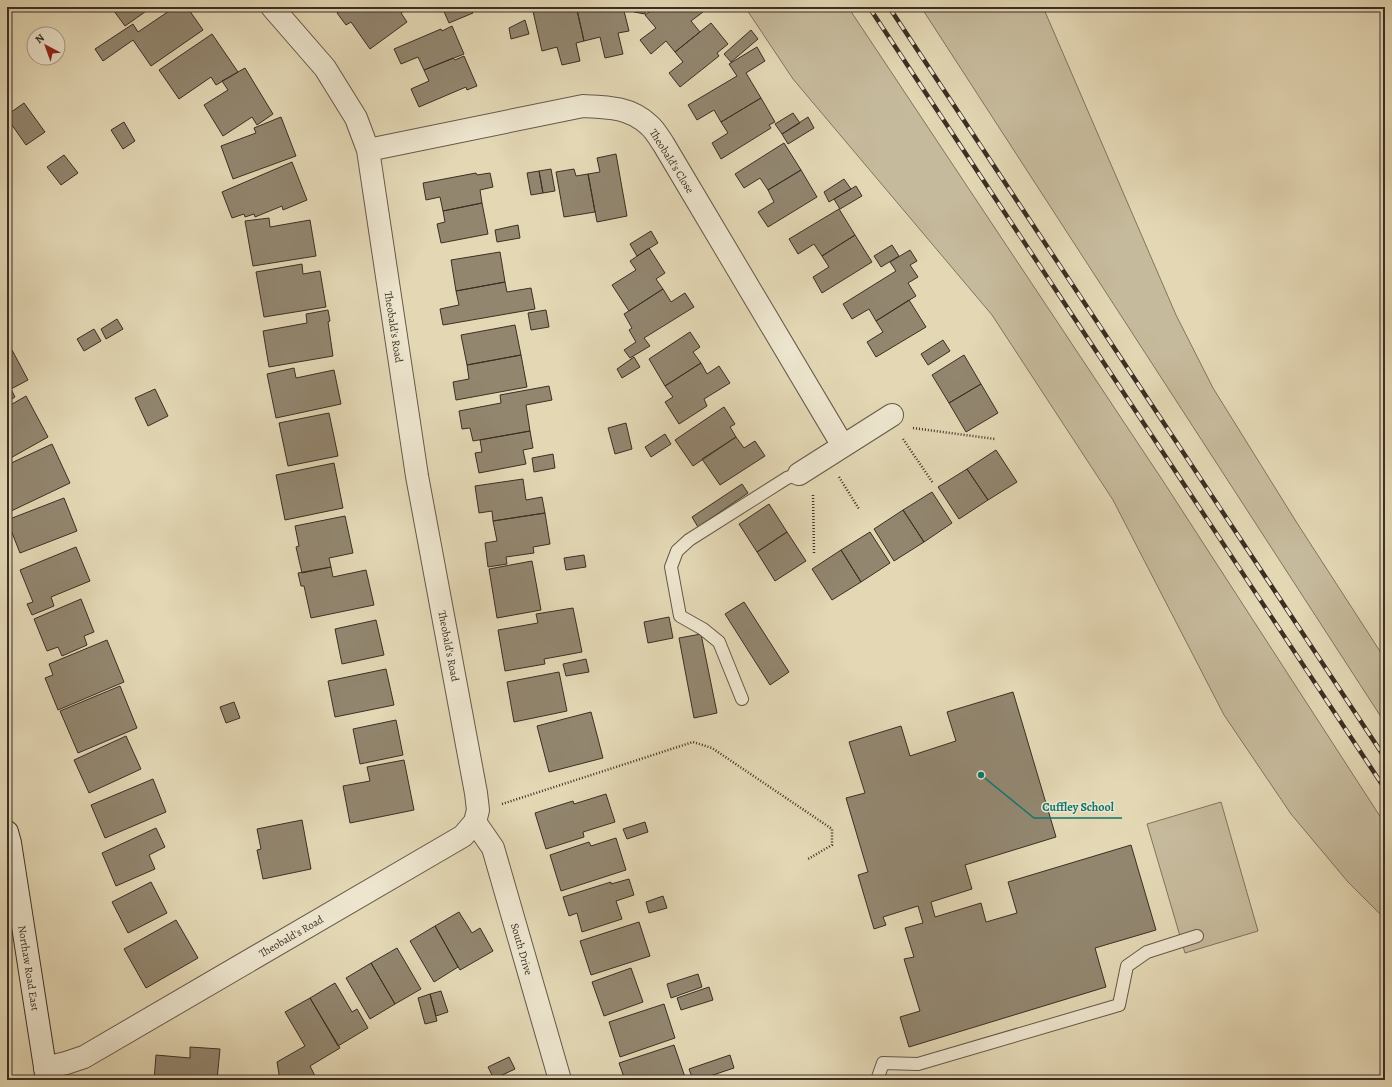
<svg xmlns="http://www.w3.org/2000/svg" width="1392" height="1087" viewBox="0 0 1392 1087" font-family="Alegreya,serif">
<rect width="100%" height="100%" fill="#e3d7b4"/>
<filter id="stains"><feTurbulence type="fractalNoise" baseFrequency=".005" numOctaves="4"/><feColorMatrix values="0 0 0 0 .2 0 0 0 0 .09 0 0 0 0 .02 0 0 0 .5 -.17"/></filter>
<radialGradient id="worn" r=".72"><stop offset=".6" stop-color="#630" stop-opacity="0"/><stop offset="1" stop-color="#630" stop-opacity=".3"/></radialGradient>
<path fill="#c6ba9c" stroke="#807460" d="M 745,7 L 848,7 L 1163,481 L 1385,824 L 1385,919 L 1348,882 L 1291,814 L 1224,715 L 1113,500 L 992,315 L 793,79 Z
M 921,7 L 1043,7 L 1176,315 L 1213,388 L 1297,523 L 1385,659 L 1385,723 Z
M 1221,802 L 1258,931 L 1185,953 L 1147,824 Z"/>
<path fill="#92866f" stroke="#3b2f24" d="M 111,7 L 152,7 L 125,26 Z
M 175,7 L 187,7 L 203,30 L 151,66 L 133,40 L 103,61 L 95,49 L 133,24 L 138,32 Z
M 345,7 L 410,7 L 401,13 L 407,22 L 370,49 L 351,22 L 346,25 L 337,13 Z
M 442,7 L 470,7 L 473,13 L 449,23 Z
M 532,7 L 568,7 L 569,12 L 577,10 L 584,41 L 576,43 L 580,61 L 562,65 L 557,47 L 542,51 Z
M 582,7 L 623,7 L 629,31 L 618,33 L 623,54 L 605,58 L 600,37 L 584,41 L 577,10 L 582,10 Z
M 634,7 L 646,7 L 645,14 L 634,12 Z
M 656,7 L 699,7 L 703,12 L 691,21 L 700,32 L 675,52 L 666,41 L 651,54 L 640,40 L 656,28 L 645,15 Z
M 525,20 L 529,34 L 511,39 L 509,28 Z
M 711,23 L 728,44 L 717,53 L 719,56 L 680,87 L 669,73 L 683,62 L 675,52 Z
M 452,26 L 464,54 L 424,70 L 418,57 L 401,64 L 394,49 L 441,29 L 442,31 Z
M 751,30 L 758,39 L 731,62 L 724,54 Z
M 212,34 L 238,72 L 216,85 L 211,77 L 179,99 L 159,70 Z
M 757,47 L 765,61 L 746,73 L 761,98 L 721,122 L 714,110 L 697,120 L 688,105 L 737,76 L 729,64 Z
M 464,56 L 477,86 L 467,90 L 466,87 L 419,107 L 411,89 L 429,81 L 424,70 L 453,58 L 455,60 Z
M 245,68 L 273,114 L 257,125 L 252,117 L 223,136 L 204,105 L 228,90 L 222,81 Z
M 761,98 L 775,122 L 769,125 L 771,128 L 721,159 L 712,143 L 728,133 L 721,122 Z
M 24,103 L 45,132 L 26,145 L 7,118 L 7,115 Z
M 793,113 L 800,123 L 782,134 L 775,124 Z
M 281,117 L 296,156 L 233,179 L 221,146 L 256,133 L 254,128 Z
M 808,117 L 814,128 L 788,144 L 782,134 Z
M 124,122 L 135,141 L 123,149 L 111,130 Z
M 784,143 L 801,170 L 768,190 L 760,178 L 744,188 L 735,174 Z
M 616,154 L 627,216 L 597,222 L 588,174 L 600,172 L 597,158 Z
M 64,155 L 78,173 L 61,185 L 47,167 Z
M 292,162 L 307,200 L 283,210 L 282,206 L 255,217 L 254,214 L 245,217 L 244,214 L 232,218 L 222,192 Z
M 551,169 L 555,191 L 543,193 L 539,171 Z
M 574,169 L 576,176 L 588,174 L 595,212 L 564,217 L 556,172 Z
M 801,170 L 817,197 L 768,227 L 758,212 L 774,202 L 768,190 Z
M 539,171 L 543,193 L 531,195 L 527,173 Z
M 476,173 L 477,175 L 490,173 L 493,187 L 480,190 L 482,203 L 443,211 L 440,197 L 426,200 L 423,183 Z
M 844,179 L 851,189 L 829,202 L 824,192 Z
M 856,186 L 862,196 L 840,209 L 834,199 Z
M 482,203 L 488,234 L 441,243 L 437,224 L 445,222 L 443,211 Z
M 839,209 L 855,235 L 822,256 L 814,244 L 798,254 L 789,239 Z
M 269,218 L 270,227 L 310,220 L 316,256 L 253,266 L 245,221 Z
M 518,225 L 520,238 L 497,242 L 495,230 Z
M 651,231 L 658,243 L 637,256 L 630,244 Z
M 855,235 L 872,262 L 822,293 L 813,277 L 829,267 L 822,256 Z
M 892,245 L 899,256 L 881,267 L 874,256 Z
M 649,248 L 665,273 L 656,279 L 663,289 L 629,311 L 612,285 L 636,270 L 630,261 Z
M 910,250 L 917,261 L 910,265 L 918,277 L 908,283 L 916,296 L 876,321 L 869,309 L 852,319 L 843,304 L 896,271 L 890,262 Z
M 500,252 L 505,282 L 456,291 L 451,260 Z
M 302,264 L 303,274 L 320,271 L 326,307 L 264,317 L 256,272 Z
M 505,282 L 507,292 L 531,288 L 535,309 L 443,325 L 440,309 L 459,305 L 456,291 Z
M 663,289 L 671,302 L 685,293 L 694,307 L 644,338 L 650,346 L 630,358 L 624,350 L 636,342 L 629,330 L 632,328 L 624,314 Z
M 909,300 L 926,327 L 876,357 L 867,342 L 883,332 L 876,321 Z
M 328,310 L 330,321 L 328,322 L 333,356 L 269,367 L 263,331 L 307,323 L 306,314 Z
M 546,310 L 549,327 L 531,330 L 528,313 Z
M 117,319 L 123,329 L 106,339 L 101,329 Z
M 515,325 L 521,355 L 467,365 L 461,335 Z
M 94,329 L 101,341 L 84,351 L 77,339 Z
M 690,332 L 700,347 L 693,352 L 701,363 L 665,386 L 649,359 Z
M 943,340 L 950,351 L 928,365 L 921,354 Z
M 12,350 L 28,380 L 11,389 L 15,397 L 7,402 L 7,352 Z
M 521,355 L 527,387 L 456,400 L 453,382 L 469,379 L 467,365 Z
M 964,355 L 981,384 L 949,403 L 932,375 Z
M 634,357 L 640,367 L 622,378 L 617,369 Z
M 701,363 L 707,374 L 719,366 L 730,383 L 704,399 L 707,406 L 679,424 L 665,402 L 673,397 L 665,386 Z
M 294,368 L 296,378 L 334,370 L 341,404 L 276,418 L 267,374 Z
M 981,384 L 998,413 L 966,432 L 949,403 Z
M 549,386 L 552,400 L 526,405 L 530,431 L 473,441 L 470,428 L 462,429 L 459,411 L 501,403 L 500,395 Z
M 155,389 L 168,416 L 148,426 L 135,398 Z
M 26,396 L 48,437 L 7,460 L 7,407 Z
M 724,407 L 735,424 L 730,427 L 736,437 L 693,466 L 675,440 Z
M 329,413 L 338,456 L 288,466 L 279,423 Z
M 626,423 L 632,449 L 615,454 L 608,428 Z
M 530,431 L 533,448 L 523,450 L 526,464 L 479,473 L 475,453 L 482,452 L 480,440 Z
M 665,434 L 671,444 L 651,457 L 645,447 Z
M 736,437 L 744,448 L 755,441 L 765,456 L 720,485 L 702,459 Z
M 52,444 L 70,483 L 7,513 L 7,465 Z
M 996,450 L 1017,482 L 988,500 L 967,469 Z
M 553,454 L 555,468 L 534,472 L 532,458 Z
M 334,463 L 343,508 L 285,520 L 276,475 Z
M 967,469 L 988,500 L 959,519 L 938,487 Z
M 523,479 L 526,500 L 542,497 L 545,513 L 493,521 L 492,511 L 479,513 L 475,486 Z
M 742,484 L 748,493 L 698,527 L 692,517 Z
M 932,492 L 952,523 L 924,542 L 903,510 Z
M 64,498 L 77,531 L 20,553 L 7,520 Z
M 769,504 L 787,532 L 757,552 L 739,524 Z
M 903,510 L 924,542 L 894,561 L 874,529 Z
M 545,513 L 550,544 L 533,547 L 534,553 L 506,557 L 507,564 L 488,567 L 485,543 L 497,541 L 493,521 Z
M 345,516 L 353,553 L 329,558 L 331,567 L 302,573 L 296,547 L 299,546 L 295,526 Z
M 787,532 L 806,561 L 775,581 L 757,552 Z
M 870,532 L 890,563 L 861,582 L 841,550 Z
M 76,547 L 90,581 L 51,597 L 54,606 L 32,615 L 27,604 L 33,602 L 20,570 Z
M 841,550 L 861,582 L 832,600 L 812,569 Z
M 584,555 L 586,567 L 566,570 L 564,558 Z
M 532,561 L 541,610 L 497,618 L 489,569 Z
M 331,567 L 333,577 L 366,570 L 374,605 L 311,618 L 304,586 L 301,586 L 298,573 Z
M 81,599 L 94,632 L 84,636 L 87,645 L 62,656 L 58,647 L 47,651 L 34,619 Z
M 744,602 L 789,672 L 770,685 L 725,614 Z
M 573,608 L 582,652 L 544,659 L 545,664 L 505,671 L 498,630 L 538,623 L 536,614 Z
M 669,617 L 673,638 L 648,643 L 644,622 Z
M 376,620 L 384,655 L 342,664 L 335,629 Z
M 701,634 L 717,713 L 694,718 L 679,638 Z
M 107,640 L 124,682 L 58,710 L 45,678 L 53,675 L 49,664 Z
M 586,659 L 589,672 L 566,676 L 563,664 Z
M 386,669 L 394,705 L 335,717 L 328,681 Z
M 559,672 L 567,711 L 514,722 L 507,682 Z
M 120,686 L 137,728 L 78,753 L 60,711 Z
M 1013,692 L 1056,837 L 965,865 L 972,889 L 931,902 L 935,917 L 981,903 L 986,922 L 1017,913 L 1008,882 L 1131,845 L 1156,930 L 1095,948 L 1106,987 L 909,1047 L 900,1017 L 920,1011 L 904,959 L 914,957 L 905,928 L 923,923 L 918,906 L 883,917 L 886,925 L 874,929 L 858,875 L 868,872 L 846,798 L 865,793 L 849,742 L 901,726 L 910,756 L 956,741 L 947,712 Z
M 234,702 L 240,718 L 226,723 L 220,707 Z
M 591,712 L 603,758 L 549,772 L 537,726 Z
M 396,720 L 403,755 L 360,764 L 353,729 Z
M 126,736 L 141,769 L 89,793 L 74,760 Z
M 404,760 L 414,810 L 350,823 L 343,786 L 370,781 L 367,767 Z
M 153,779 L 166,812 L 105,838 L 91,805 Z
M 606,794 L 615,822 L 583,832 L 584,837 L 546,849 L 535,813 L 573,801 L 574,804 Z
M 302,820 L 311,869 L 263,879 L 257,850 L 261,849 L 257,829 Z
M 645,822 L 648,832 L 627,839 L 623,829 Z
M 156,828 L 165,847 L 149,855 L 155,869 L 116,886 L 102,853 Z
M 616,838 L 626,870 L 561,891 L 550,855 L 589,842 L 591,846 Z
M 629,879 L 634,895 L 616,901 L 622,919 L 582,932 L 577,913 L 569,916 L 563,897 L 611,882 L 611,884 Z
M 151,882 L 167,913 L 128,933 L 112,902 Z
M 663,896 L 667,908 L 649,913 L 646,902 Z
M 459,912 L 472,933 L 480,928 L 493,951 L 460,970 L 435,926 Z
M 176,920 L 198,958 L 146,988 L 124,949 Z
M 639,922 L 650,956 L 591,975 L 580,941 Z
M 435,926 L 458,967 L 434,982 L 410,941 Z
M 397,948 L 421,989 L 395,1004 L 371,963 Z
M 371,963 L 395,1004 L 370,1019 L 346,978 Z
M 631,968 L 643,1002 L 604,1016 L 592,982 Z
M 698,974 L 702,987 L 671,998 L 667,984 Z
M 335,983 L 352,1012 L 357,1009 L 368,1028 L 338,1046 L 310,998 Z
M 709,987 L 713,1000 L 681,1010 L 677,998 Z
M 441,991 L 448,1012 L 436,1016 L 430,994 Z
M 430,994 L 437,1021 L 425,1024 L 418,998 Z
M 310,998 L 340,1048 L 310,1066 L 317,1080 L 280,1080 L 277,1062 L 305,1046 L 285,1012 Z
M 664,1004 L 675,1038 L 620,1057 L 609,1022 Z
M 674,1045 L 686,1080 L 625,1080 L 619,1063 Z
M 190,1047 L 220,1049 L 217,1080 L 154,1080 L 156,1055 L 190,1058 Z
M 730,1055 L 734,1068 L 698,1080 L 693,1080 L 689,1069 Z
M 509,1057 L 515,1069 L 494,1079 L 488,1067 Z"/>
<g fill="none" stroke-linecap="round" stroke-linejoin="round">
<defs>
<path id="lane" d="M 742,699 L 719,642 L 703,629 L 680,616 L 671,567 L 677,551 L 689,540 L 787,478 L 799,474
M 877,1080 L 883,1063 L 918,1064 L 1119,1005 L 1127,966 L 1147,952 L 1197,936"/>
<path id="street" d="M 368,150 L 583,106 C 608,107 630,107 649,125 C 655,130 660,139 664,145 L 843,446
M 799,474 L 892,415
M 475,822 L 493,848 L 560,1080
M 45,1068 L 66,1063 L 84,1057 L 463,836 L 475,822 L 478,810 L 476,793 L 417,476 L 368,150 L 356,118 L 325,68 L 272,7"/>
<path id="secondary" d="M 7,832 L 10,843 L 47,1080"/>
</defs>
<use href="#lane" stroke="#655948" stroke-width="14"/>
<use href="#street" stroke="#655948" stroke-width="24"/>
<use href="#secondary" stroke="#3b2f24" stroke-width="24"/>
<path stroke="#3b2f24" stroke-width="2.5" stroke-dasharray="1 2" stroke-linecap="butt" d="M 913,428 L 995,439
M 903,439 L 933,483
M 839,477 L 859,509
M 813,495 L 814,553
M 502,804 L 693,742 L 712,748 L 832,829 L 832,845 L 808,859"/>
<use href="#lane" stroke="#ede5ce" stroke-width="12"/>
<use href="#street" stroke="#ede5ce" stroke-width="22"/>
<use href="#secondary" stroke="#ede5ce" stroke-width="22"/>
<defs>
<path id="rail" d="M 869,7 L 1385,789
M 889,7 L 1385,758"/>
</defs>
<use href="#rail" stroke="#3b2f24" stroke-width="4.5"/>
<use href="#rail" stroke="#ede5ce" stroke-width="3" stroke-dasharray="9" stroke-linecap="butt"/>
</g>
<g text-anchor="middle" stroke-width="3" stroke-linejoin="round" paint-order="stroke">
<g font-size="11" fill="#3b2f24" stroke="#ede5ce">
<text transform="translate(672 161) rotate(58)" y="4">Theobald's Close</text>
<text transform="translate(394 327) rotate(81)" y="4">Theobald's Road</text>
<text transform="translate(449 646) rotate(79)" y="4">Theobald's Road</text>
<text transform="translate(291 936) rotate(-30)" y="4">Theobald's Road</text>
<text transform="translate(522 949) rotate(74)" y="4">South Drive</text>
<text transform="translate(29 968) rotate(81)" y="4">Northaw Road East</text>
</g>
</g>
<path fill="none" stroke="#0f766e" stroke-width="1.5" d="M981 775L1034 818H1122"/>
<circle fill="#0f766e" stroke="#ede5ce" stroke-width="1.5" cx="981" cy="775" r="4"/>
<g font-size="12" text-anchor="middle" font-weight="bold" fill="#0f766e" stroke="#ede5ce" stroke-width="3" stroke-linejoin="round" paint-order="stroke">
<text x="1078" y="811">Cuffley School</text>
</g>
<rect width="1392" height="1087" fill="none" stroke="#e3d7b4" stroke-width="24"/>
<rect x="8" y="8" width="1376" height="1071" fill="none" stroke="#3b2f24" stroke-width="2"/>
<rect x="12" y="12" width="1368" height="1063" fill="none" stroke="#3b2f24"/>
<g transform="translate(46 46) rotate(319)"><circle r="19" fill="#ede5ce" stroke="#a69c8a"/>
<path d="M0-3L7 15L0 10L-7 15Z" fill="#8f2418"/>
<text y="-6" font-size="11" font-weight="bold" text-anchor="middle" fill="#3b2f24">N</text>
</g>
<rect width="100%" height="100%" filter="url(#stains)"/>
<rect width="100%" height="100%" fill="url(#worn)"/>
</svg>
